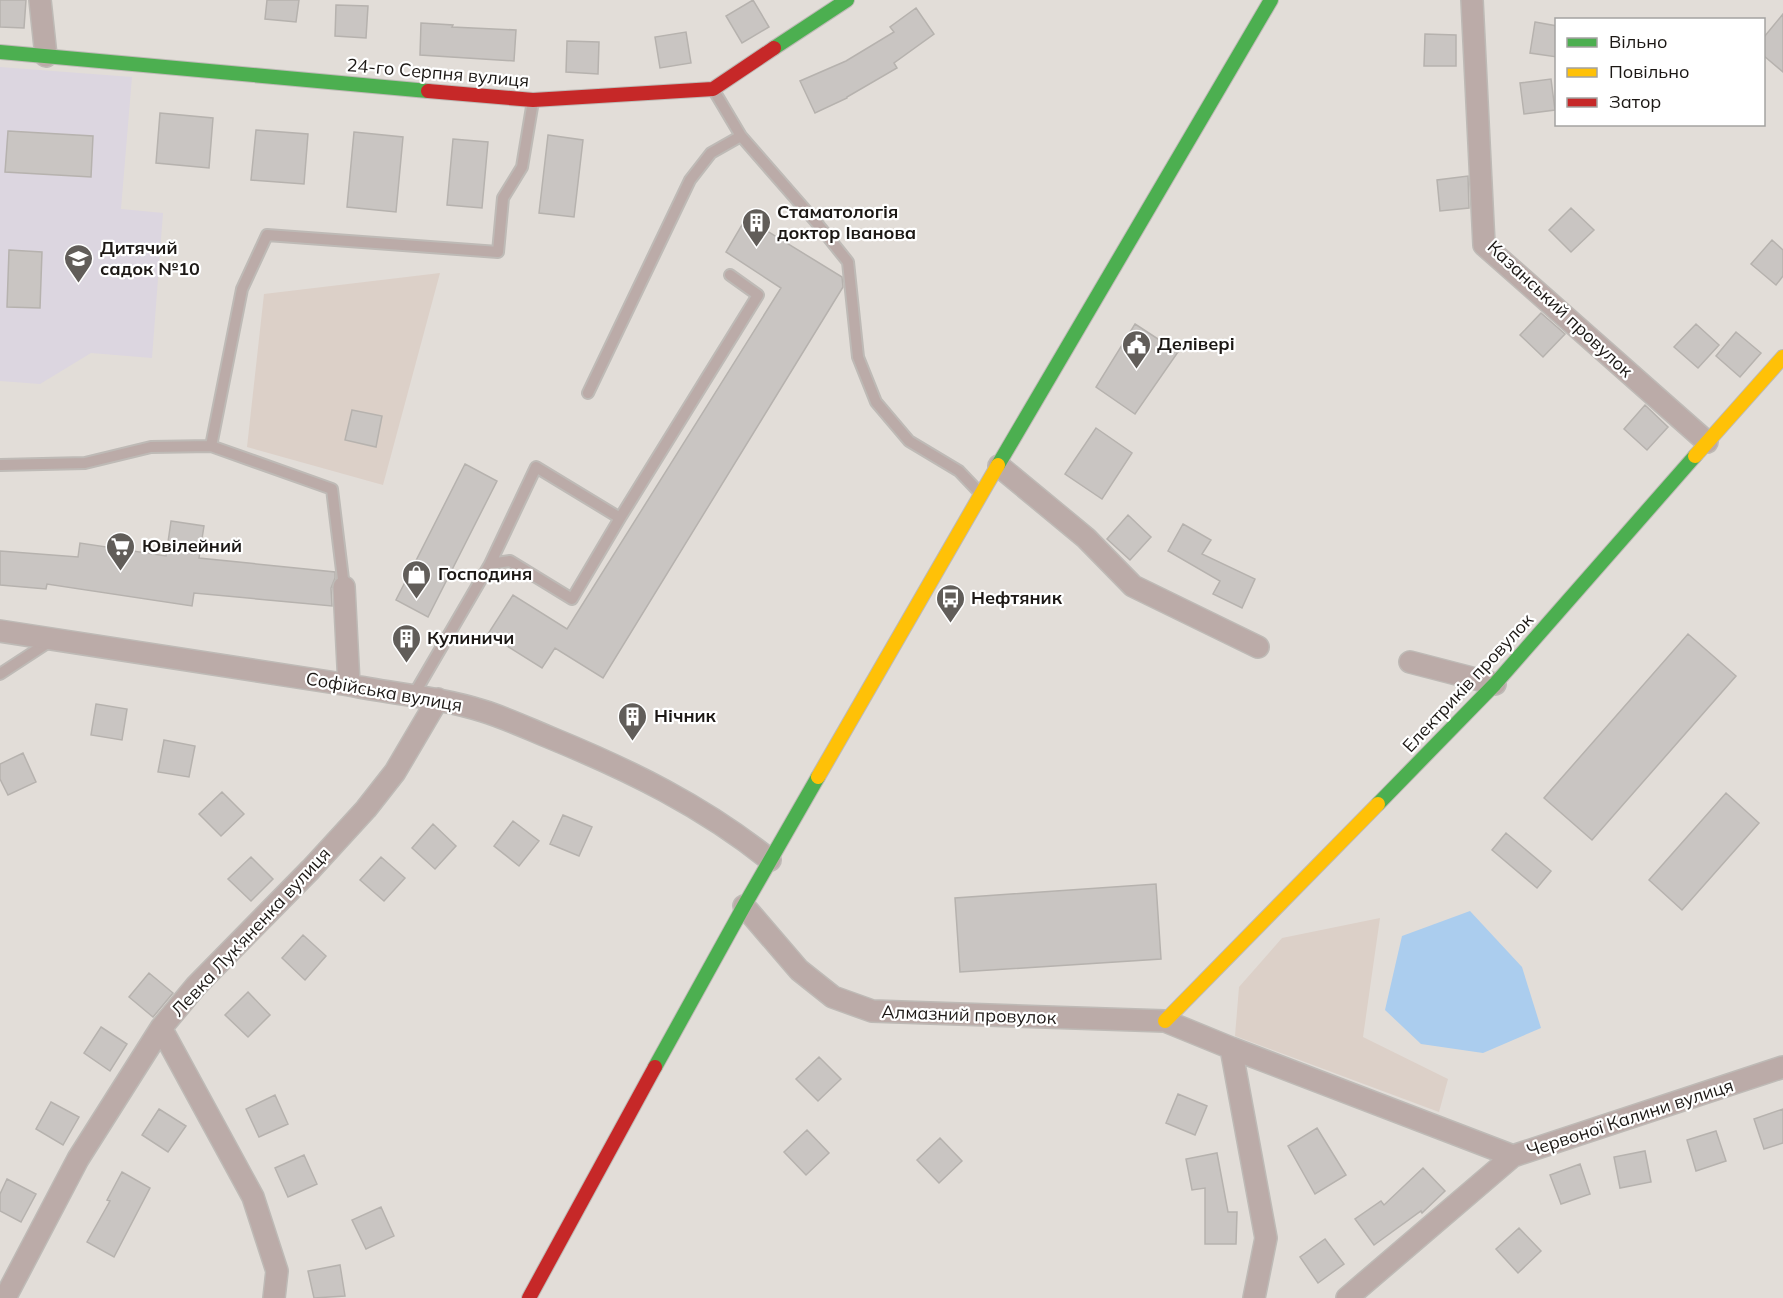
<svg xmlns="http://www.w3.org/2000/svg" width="1783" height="1298" viewBox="0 0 1783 1298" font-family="Mulish,sans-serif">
<rect width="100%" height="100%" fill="#e2ddd8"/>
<path fill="#dcd0c8" d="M 440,273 L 383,485 L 247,447 L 264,294 Z
M 1380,918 L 1363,1037 L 1448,1079 L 1439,1112 L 1235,1036 L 1239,987 L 1282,938 Z"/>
<path fill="#dcd6e0" d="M 0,67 L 132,77 L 121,209 L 163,213 L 152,358 L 91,353 L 40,384 L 0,381 Z"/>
<path fill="#abcdee" d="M 1470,911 L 1522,967 L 1541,1028 L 1483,1053 L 1421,1044 L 1385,1010 L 1402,936 Z"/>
<path fill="#c9c5c2" stroke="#b6b2ae" stroke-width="1.5" d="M 0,0 L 26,0 L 24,28 L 0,27 Z
M 267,0 L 299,0 L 296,22 L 265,19 Z
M 753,0 L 769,27 L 742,43 L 726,16 Z
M 336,5 L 368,6 L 366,38 L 335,36 Z
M 916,8 L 934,34 L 894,63 L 897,68 L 847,97 L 847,98 L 815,113 L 800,81 L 846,61 L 894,32 L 890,27 Z
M 1783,14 L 1783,72 L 1764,56 L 1764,37 Z
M 1535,22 L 1557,26 L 1557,57 L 1530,53 Z
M 421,23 L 453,25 L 452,27 L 516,30 L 514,61 L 420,55 Z
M 686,32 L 691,63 L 660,68 L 655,37 Z
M 1425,34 L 1456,35 L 1456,66 L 1424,66 Z
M 567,41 L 599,42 L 598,74 L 566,72 Z
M 1551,79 L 1555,110 L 1524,114 L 1520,83 Z
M 160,113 L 213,118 L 209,168 L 156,163 Z
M 256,130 L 308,134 L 304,184 L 251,180 Z
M 8,131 L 93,136 L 91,177 L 5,172 Z
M 354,132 L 403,137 L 396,212 L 347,207 Z
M 548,135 L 583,140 L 574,217 L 539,213 Z
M 453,139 L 488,142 L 482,208 L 447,205 Z
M 1468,176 L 1469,208 L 1440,211 L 1437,180 Z
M 1571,208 L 1594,230 L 1571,252 L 1549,230 Z
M 746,218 L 842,277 L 843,287 L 603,678 L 555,648 L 542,668 L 488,634 L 513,595 L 567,629 L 781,288 L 726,252 Z
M 1772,240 L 1783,250 L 1783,276 L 1776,285 L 1751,264 Z
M 9,250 L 42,252 L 40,308 L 7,307 Z
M 1541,313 L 1565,334 L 1543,357 L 1520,335 Z
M 1135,324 L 1178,352 L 1135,414 L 1096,387 Z
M 1696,324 L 1719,345 L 1698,368 L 1674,347 Z
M 1736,332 L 1761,353 L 1740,377 L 1716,356 Z
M 1645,405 L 1668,427 L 1647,450 L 1624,429 Z
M 352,410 L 382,416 L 376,447 L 345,440 Z
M 1096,428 L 1132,453 L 1102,499 L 1065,474 Z
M 465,464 L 497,481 L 428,617 L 396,600 Z
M 1128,515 L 1151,537 L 1130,560 L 1107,539 Z
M 171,521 L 204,526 L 199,558 L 335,572 L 335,578 L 331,588 L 332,606 L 194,593 L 192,606 L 47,584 L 46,589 L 0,585 L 0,551 L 78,557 L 80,543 L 166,556 Z
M 1183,524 L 1211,540 L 1202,554 L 1255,579 L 1242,608 L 1213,594 L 1220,581 L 1168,551 Z
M 1688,634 L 1736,676 L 1592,840 L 1544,798 Z
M 96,704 L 127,709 L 122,740 L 91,735 Z
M 164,740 L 195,746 L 189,777 L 158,772 Z
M 23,753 L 36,782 L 8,795 L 0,779 L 0,764 Z
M 222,792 L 244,814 L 221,836 L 199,814 Z
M 1726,793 L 1759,823 L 1682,910 L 1649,880 Z
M 563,815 L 592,827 L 579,856 L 550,844 Z
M 513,821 L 539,841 L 519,866 L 494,846 Z
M 433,824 L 456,846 L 435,869 L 412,848 Z
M 1506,833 L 1551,871 L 1537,888 L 1492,850 Z
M 251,857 L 273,879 L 251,901 L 228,879 Z
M 381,857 L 405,878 L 384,901 L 360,880 Z
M 1156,884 L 1161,959 L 960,972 L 955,898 Z
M 303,935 L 326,956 L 305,980 L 282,958 Z
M 149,973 L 173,993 L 153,1017 L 129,997 Z
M 248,992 L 270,1015 L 248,1037 L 225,1015 Z
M 101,1027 L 127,1044 L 110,1071 L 84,1053 Z
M 819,1057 L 841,1079 L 818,1101 L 796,1079 Z
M 1178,1094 L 1207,1106 L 1195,1135 L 1166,1123 Z
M 275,1095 L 288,1124 L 259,1137 L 246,1109 Z
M 51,1102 L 79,1117 L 63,1145 L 36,1129 Z
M 159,1109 L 186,1126 L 168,1152 L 142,1135 Z
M 1783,1109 L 1783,1143 L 1764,1149 L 1754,1119 Z
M 1317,1128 L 1346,1175 L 1315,1194 L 1288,1146 Z
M 807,1130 L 829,1153 L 806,1175 L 784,1152 Z
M 1716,1131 L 1726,1161 L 1696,1171 L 1687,1140 Z
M 940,1138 L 962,1161 L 939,1183 L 917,1160 Z
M 1645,1151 L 1651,1182 L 1620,1188 L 1614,1157 Z
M 1217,1153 L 1228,1212 L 1237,1212 L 1236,1244 L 1205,1244 L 1205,1188 L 1192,1190 L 1186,1159 Z
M 304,1155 L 317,1184 L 288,1197 L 275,1168 Z
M 1580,1164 L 1590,1194 L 1561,1204 L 1550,1175 Z
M 1423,1168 L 1445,1191 L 1422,1213 L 1421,1211 L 1374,1245 L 1355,1219 L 1381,1201 L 1384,1205 Z
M 122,1172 L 150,1188 L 114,1257 L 87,1242 L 110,1201 L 107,1200 Z
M 7,1179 L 36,1194 L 21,1222 L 0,1211 L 0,1194 Z
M 381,1207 L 394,1236 L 366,1249 L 352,1220 Z
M 1519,1228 L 1541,1251 L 1518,1273 L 1496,1249 Z
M 1325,1239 L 1344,1264 L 1318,1283 L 1300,1257 Z
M 340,1265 L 345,1296 L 314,1298 L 308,1271 Z"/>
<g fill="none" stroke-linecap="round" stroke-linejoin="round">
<defs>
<path id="lane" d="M 713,89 L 741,136 L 816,222 L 848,262 L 858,357 L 876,402 L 909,441 L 959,471 L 978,491
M 588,393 L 690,180 L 711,153 L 741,136
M 211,446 L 242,289 L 267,235 L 498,252 L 503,198 L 522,167 L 533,101
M 0,465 L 85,463 L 151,447 L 211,446 L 332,489 L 344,587
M 490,564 L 536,467 L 620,518
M 0,674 L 52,640
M 413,696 L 490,564 L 510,561 L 572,599 L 620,518 L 758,295 L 730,275"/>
<path id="street" d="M 40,0 L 46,56
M 1472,0 L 1484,245 L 1707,442
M 999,466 L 1086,538 L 1133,586 L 1258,647
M 344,587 L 349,685
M 0,631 L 349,685 C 393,694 439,697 483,711 C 506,718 529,729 551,738 C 629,770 703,806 770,860
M 1410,662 L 1495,684
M 744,906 L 799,970 L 833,997 L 872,1011 L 1165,1021 L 1231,1048 L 1266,1238 L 1254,1298
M 161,1028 L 253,1197 L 277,1271 L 274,1298
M 1231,1048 L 1513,1156
M 5,1298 L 78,1159 L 161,1028 L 196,986 L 311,869 L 366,809 L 395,772 L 438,699
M 1347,1298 L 1513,1156 L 1783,1067"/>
<path id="fast" d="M 774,48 L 847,0
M 0,52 L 428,91
M 998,465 L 1271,0
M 1378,804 L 1495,684 L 1695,456
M 655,1067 L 744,906 L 818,777"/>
<path id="slow" d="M 1695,456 L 1783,357
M 818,777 L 998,465
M 1165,1021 L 1378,804"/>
<path id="jam" d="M 428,91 L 533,100 L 713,89 L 774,48
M 529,1298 L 655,1067"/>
</defs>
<use href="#lane" stroke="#bebab6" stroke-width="14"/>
<use href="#street" stroke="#bebab6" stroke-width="24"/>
<use href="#fast" stroke="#bebab6" stroke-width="16"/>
<use href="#slow" stroke="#bebab6" stroke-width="16"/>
<use href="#jam" stroke="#bebab6" stroke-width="16"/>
<use href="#lane" stroke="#bbaba8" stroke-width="10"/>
<use href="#street" stroke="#bbaba8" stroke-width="21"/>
<use href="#fast" stroke="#4caf50" stroke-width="14"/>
<use href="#slow" stroke="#ffc107" stroke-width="14"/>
<use href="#jam" stroke="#c62828" stroke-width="14"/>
</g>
<defs>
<symbol id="building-pin" viewBox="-11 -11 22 30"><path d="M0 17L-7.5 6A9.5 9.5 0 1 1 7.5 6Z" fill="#615d59" stroke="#fff"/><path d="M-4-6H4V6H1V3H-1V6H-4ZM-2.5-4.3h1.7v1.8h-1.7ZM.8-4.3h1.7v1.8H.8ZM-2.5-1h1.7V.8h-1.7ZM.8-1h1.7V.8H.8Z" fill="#fff"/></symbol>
<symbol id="school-pin" viewBox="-11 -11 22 30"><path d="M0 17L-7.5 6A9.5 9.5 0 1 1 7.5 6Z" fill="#615d59" stroke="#fff"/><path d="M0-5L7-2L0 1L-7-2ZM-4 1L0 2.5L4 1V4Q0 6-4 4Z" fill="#fff"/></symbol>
<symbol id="civic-pin" viewBox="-11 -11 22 30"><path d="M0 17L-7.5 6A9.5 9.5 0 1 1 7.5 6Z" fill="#615d59" stroke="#fff"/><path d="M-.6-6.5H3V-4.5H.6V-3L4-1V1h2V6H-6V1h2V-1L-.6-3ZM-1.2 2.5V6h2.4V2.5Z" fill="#fff"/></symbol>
<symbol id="supermarket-pin" viewBox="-11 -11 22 30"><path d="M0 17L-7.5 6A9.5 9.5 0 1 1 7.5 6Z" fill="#615d59" stroke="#fff"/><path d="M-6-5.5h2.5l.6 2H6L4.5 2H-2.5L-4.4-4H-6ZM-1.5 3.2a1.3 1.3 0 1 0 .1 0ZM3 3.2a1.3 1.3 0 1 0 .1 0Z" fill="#fff"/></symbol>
<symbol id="shop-pin" viewBox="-11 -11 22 30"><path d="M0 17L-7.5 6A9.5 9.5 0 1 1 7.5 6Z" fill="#615d59" stroke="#fff"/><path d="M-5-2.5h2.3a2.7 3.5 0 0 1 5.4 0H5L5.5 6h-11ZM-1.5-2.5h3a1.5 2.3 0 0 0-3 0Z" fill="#fff"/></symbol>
<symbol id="bus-pin" viewBox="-11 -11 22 30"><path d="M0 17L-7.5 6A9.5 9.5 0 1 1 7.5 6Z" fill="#615d59" stroke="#fff"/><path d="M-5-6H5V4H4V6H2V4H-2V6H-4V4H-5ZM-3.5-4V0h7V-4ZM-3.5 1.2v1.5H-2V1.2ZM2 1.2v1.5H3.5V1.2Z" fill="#fff"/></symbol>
</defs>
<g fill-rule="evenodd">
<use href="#building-pin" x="740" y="206" width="33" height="45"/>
<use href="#school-pin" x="62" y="242" width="33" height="45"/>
<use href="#civic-pin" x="1120" y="328" width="33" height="45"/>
<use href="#supermarket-pin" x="104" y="530" width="33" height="45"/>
<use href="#shop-pin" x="400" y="558" width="33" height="45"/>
<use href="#bus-pin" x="934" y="582" width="33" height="45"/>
<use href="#building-pin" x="390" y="622" width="33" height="45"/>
<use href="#building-pin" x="616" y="700" width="33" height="45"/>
</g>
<g text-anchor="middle" stroke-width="4.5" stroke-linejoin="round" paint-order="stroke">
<g font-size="18" fill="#1c1815" stroke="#fff">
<text transform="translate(438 73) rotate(5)" y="6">24-го Серпня вулиця</text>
<text transform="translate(1560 309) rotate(43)" y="6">Казанський провулок</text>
<text transform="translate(1468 683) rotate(-47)" y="6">Електриків провулок</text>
<text transform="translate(384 692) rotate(10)" y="6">Софійська вулиця</text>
<text transform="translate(251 932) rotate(-47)" y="6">Левка Лук'яненка вулиця</text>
<text transform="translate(969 1015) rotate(2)" y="6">Алмазний провулок</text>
<text transform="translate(1630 1118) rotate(-18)" y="6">Червоної Калини вулиця</text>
</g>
<g font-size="18" font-weight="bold" fill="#1c1815" stroke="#fff" text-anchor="start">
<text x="777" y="218">Стаматологія<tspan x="777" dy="21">доктор Іванова</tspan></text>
<text x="100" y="254">Дитячий<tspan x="100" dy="21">садок №10</tspan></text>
<text x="1157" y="350">Делівері</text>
<text x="142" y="552">Ювілейний</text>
<text x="438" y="580">Господиня</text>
<text x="971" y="604">Нефтяник</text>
<text x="427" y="644">Кулиничи</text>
<text x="654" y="722">Нічник</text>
</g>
</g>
<rect x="1555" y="18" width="210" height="108" fill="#ffffff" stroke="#a4a3a1" stroke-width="1.5"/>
<rect x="1567" y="38" width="30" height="9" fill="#4caf50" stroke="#a4a3a1" stroke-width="1.5"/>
<text x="1609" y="48" font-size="18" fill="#1c1815">Вільно</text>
<rect x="1567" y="68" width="30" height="9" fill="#ffc107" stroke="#a4a3a1" stroke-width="1.5"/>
<text x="1609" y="78" font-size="18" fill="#1c1815">Повільно</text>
<rect x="1567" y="98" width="30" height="9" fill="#c62828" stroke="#a4a3a1" stroke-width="1.5"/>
<text x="1609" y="108" font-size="18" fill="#1c1815">Затор</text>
</svg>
